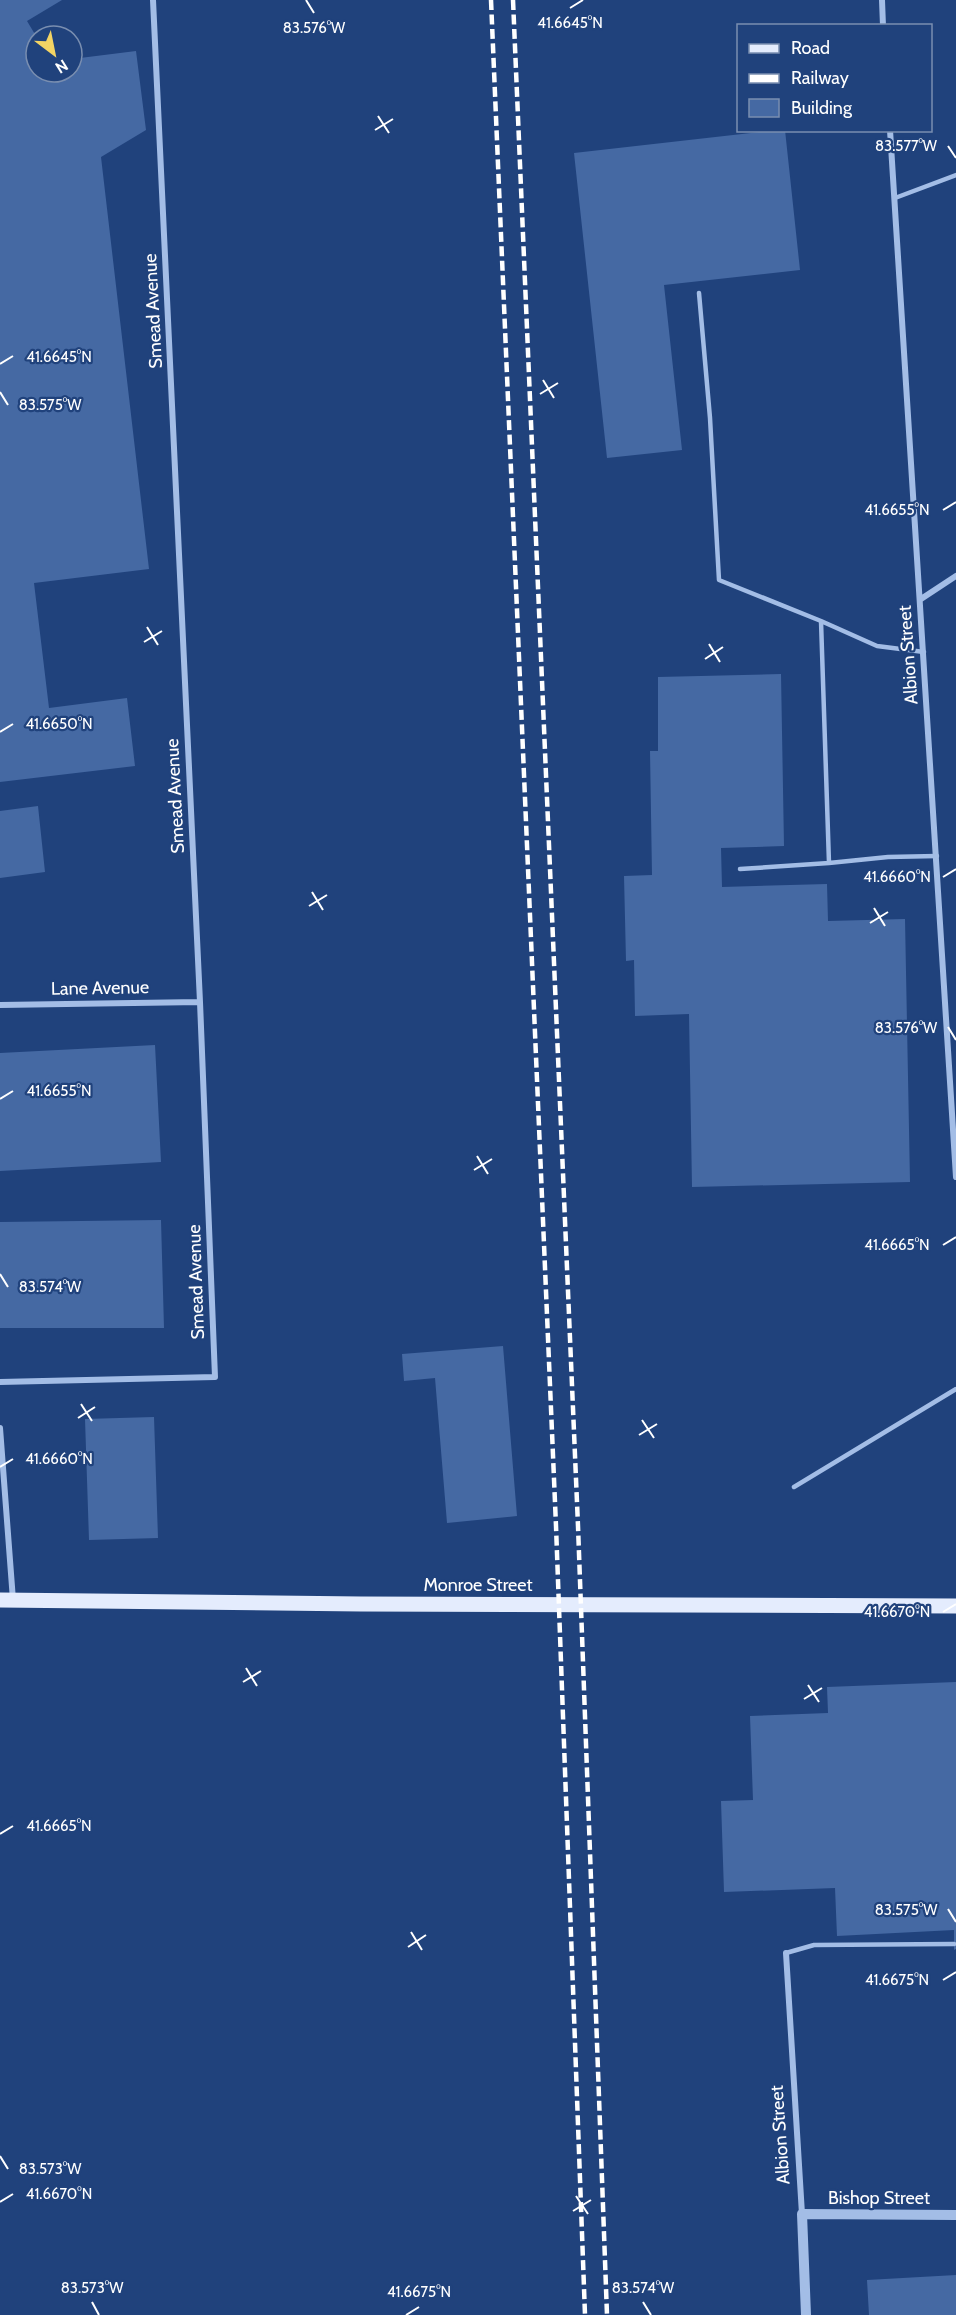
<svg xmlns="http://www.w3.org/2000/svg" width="956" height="2315" viewBox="0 0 956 2315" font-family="Cabin,sans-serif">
<rect width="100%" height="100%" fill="#20427c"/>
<path fill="#4569a3" d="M 0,0 L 62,0 L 27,21 L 36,36 L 36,72 L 72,72 L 72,59 L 136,51 L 146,130 L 101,157 L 149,569 L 34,583 L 49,708 L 127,698 L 135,766 L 0,782 Z
M 777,130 L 785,130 L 800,270 L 664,285 L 682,450 L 607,458 L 574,153 Z
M 781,674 L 784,846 L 721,848 L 722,887 L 827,884 L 828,921 L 905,919 L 910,1182 L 692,1187 L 689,1014 L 635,1016 L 634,960 L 626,961 L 624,876 L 652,875 L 650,751 L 658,751 L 658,677 Z
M 38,806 L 45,872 L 0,878 L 0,811 Z
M 155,1045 L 161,1162 L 0,1171 L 0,1053 Z
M 161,1220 L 164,1328 L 0,1328 L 0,1222 Z
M 503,1346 L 517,1516 L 447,1523 L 435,1378 L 404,1381 L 402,1354 Z
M 154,1417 L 158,1538 L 89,1540 L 85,1419 Z
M 956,1682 L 956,1949 L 954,1950 L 954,1930 L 837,1936 L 835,1888 L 724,1892 L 721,1801 L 753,1800 L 750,1716 L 828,1713 L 827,1687 Z
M 956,2275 L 956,2315 L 869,2315 L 867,2280 Z"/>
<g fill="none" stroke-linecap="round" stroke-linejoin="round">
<path stroke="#a3bde6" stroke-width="4.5" d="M 895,198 L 956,175
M 699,293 L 710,418 L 719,580 L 821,621
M 924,652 L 877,646 L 821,621 L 829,863 L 888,857 L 937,856
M 740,869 L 829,863
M 794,1487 L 956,1389
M 786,1953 L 814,1945 L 954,1944"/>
<path stroke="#a3bde6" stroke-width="6" d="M 882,0 L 883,26
M 890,130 L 956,1177
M 921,599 L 956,576
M 0,1005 L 200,1002
M 0,1382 L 215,1377 L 200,1002 L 153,0
M 0,1428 L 13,1600
M 786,1953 L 802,2214"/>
<path stroke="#a3bde6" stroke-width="10" d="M 806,2315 L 802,2214 L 956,2215"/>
<path stroke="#e4ecfd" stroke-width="15" d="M 0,1600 L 361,1604 L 956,1606"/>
<path stroke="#fff" stroke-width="4.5" stroke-dasharray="10 4.5" stroke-linecap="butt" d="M 491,0 L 556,1526 L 585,2315
M 513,0 L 578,1526 L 607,2315"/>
</g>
<path fill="none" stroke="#fff" stroke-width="2" d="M 306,0 L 314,13M 570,8 L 583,0M 378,116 L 389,133M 375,130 L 393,119M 948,146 L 956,158M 0,364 L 13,356M 543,380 L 554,398M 0,392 L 8,405M 540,394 L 558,383M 943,510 L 956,502M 147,627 L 158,645M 144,642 L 162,631M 709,644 L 720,662M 705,659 L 723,647M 0,732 L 13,724M 943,877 L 956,869M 312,892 L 323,910M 309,906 L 327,895M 874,908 L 885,926M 870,923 L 888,912M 948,1027 L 956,1040M 0,1099 L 13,1091M 477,1156 L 488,1174M 474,1170 L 492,1159M 943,1245 L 956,1237M 0,1274 L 8,1287M 81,1404 L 92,1421M 78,1418 L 95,1407M 642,1420 L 654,1438M 639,1435 L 657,1424M 0,1467 L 13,1459M 943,1612 L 956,1604M 246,1668 L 257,1686M 243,1682 L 261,1671M 808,1685 L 819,1702M 804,1699 L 822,1688M 0,1834 L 13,1826M 948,1909 L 956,1922M 411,1932 L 422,1950M 408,1947 L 426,1935M 943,1980 L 956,1972M 0,2156 L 8,2169M 576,2196 L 588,2214M 0,2202 L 13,2194M 573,2211 L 591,2200M 92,2302 L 99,2315M 643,2302 L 651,2315M 406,2315 L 419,2307"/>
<g text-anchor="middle" stroke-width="4.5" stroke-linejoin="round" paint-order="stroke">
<g font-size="18" fill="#fff" stroke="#20427c">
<text transform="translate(153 311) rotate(-93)" y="6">Smead Avenue</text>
<text transform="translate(908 655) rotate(-94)" y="6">Albion Street</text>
<text transform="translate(175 796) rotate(-93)" y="6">Smead Avenue</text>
<text transform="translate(100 988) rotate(-1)" y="6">Lane Avenue</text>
<text transform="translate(196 1282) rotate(-92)" y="6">Smead Avenue</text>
<text x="478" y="1591">Monroe Street</text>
<text transform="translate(780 2135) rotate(-94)" y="6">Albion Street</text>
<text x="879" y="2204">Bishop Street</text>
</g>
</g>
<g font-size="15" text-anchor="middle" fill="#fff" stroke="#20427c" stroke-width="4.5" stroke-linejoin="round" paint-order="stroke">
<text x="570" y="28">41.6645°N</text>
<text x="314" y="33">83.576°W</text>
<text x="906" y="151">83.577°W</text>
<text x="59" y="362">41.6645°N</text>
<text x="50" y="410">83.575°W</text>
<text x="897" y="515">41.6655°N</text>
<text x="59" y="729">41.6650°N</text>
<text x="897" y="882">41.6660°N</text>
<text x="906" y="1033">83.576°W</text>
<text x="59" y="1096">41.6655°N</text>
<text x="897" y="1250">41.6665°N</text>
<text x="50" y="1292">83.574°W</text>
<text x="59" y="1464">41.6660°N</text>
<text x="897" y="1617">41.6670°N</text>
<text x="59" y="1831">41.6665°N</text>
<text x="906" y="1915">83.575°W</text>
<text x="897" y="1985">41.6675°N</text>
<text x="50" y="2174">83.573°W</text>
<text x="59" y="2199">41.6670°N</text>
<text x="92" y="2293">83.573°W</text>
<text x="643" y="2293">83.574°W</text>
<text x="419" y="2297">41.6675°N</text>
</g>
<rect x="737" y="24" width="195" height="108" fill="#20427c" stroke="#798eb0" stroke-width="1.5"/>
<rect x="749" y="44" width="30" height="9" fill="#e4ecfd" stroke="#798eb0" stroke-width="1.5"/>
<text x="791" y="54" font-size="18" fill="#ffffff">Road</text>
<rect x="749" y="74" width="30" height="9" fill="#ffffff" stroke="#798eb0" stroke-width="1.5"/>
<text x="791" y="84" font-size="18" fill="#ffffff">Railway</text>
<rect x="749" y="99" width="30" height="18" fill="#4569a3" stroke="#798eb0" stroke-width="1.5"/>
<text x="791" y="114" font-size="18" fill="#ffffff">Building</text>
<g transform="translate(54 54) rotate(148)"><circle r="28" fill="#20427c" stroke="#798eb0" stroke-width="1.5"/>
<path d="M0-4.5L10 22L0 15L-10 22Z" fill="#f3d464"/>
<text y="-9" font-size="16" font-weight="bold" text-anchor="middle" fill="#ffffff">N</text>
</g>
</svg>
